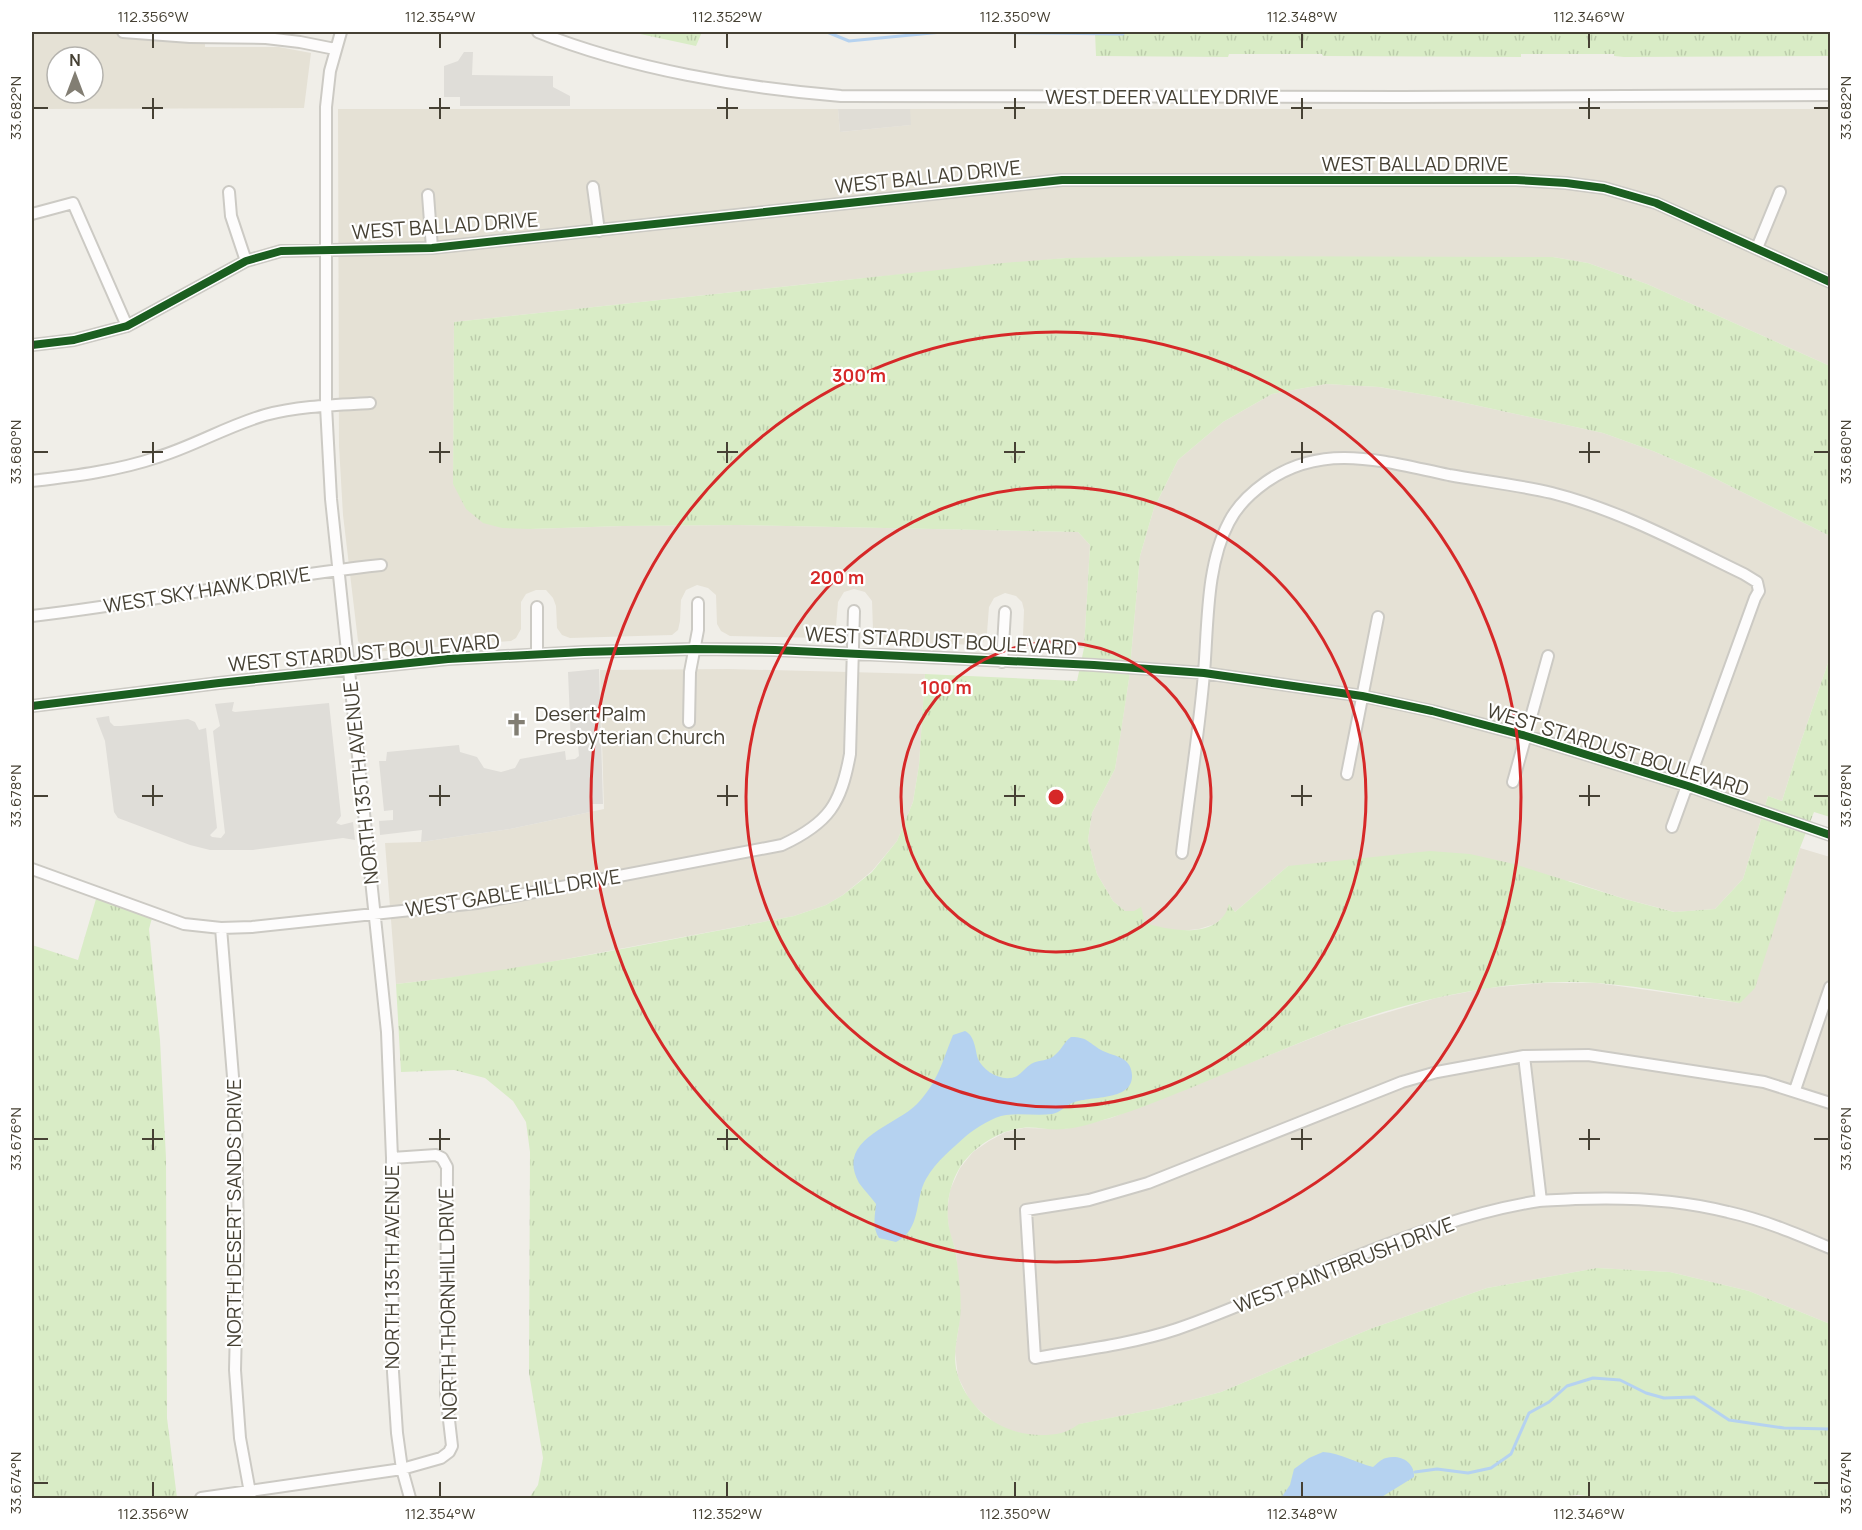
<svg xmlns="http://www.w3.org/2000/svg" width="1862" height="1530" viewBox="0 0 1862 1530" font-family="Manrope,sans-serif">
<defs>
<pattern id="grass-tufts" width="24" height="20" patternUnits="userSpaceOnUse" patternTransform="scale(1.5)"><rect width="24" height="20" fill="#d9ecc6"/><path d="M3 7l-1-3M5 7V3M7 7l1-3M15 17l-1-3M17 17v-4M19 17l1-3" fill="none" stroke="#bcccab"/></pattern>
</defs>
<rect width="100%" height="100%" fill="#f0eee8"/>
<path fill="#e5e1d5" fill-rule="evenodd" d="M 32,32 L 205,32 L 205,47 L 279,47 L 311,53 L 304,108 L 32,109 ZM 57,57 L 93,57 L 93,93 L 57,93 Z
M 338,109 L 838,109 L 840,132 L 910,125 L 910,109 L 1830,109 L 1830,366 L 1647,284 L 1588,263 L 1553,257 L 1066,258 L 826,282 L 454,322 L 453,484 L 530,529 L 623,526 L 737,525 L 1078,532 L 1090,545 L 1084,648 L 1034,647 L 1027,643 L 1023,636 L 1024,610 L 1022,602 L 1016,596 L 1005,593 L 994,598 L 989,607 L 987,633 L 984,641 L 975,645 L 884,641 L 876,636 L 873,630 L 872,601 L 865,592 L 854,589 L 844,592 L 838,602 L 836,626 L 831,634 L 824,638 L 730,636 L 721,631 L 717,624 L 716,595 L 708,588 L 697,585 L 686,590 L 681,600 L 680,621 L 678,630 L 672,635 L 570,638 L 562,635 L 557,628 L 556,606 L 553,598 L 546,590 L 536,590 L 526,594 L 521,602 L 521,629 L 516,638 L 511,641 L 373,652 L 365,649 L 358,641 L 343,515 L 339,446 Z
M 1326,384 L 1379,387 L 1438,397 L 1603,433 L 1653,451 L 1704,473 L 1830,536 L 1830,657 L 1796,756 L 1782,801 L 1768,796 L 1743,879 L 1715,909 L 1675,912 L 1625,899 L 1570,881 L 1288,866 L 1235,912 L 1230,905 L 1226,915 L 1215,924 L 1199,929 L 1180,931 L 1163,929 L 1144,923 L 1134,911 L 1125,911 L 1113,901 L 1097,874 L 1088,840 L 1092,813 L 1115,769 L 1129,679 L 1140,556 L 1154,508 L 1178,460 L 1223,422 L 1272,394 Z
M 729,669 L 925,674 L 919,765 L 913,802 L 897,841 L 872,871 L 843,895 L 826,905 L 794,916 L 534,965 L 473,975 L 396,984 L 385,843 L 421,842 L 510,829 L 604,809 L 600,670 Z
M 1800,848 L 1830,857 L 1830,1324 L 1749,1291 L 1670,1272 L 1597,1268 L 1487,1288 L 1370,1329 L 1221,1392 L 1161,1408 L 1080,1424 L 1070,1431 L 1057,1435 L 1027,1435 L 1006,1429 L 997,1425 L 971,1403 L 958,1377 L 955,1351 L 959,1325 L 960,1304 L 956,1252 L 949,1231 L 947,1211 L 950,1190 L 960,1168 L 973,1152 L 989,1141 L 1006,1132 L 1024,1128 L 1065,1129 L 1111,1118 L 1345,1025 L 1436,998 L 1488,988 L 1542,983 L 1597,983 L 1740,1003 L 1774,927 Z"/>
<path fill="#e0ddd6" d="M 838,109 L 910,109 L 911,125 L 840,132 Z"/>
<path fill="url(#grass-tufts)" d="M 631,32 L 702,32 L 696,46 Z
M 1095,32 L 1830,32 L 1830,56 L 1624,57 L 1614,56 L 1614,54 L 1521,54 L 1521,57 L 1323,56 L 1322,54 L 1229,54 L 1228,57 L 1096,56 Z
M 1181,256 L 1553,257 L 1588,263 L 1647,284 L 1830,366 L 1830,536 L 1704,473 L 1653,451 L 1603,433 L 1438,397 L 1379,387 L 1326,384 L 1272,394 L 1223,422 L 1178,460 L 1154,508 L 1140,556 L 1129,679 L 1120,738 L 1115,769 L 1092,813 L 1088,840 L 1097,874 L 1113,901 L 1125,911 L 1134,911 L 1141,907 L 1145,923 C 1171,931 1220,940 1229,904 L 1235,912 L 1288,866 L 1430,851 L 1470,854 L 1514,864 L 1625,899 L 1674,912 L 1715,909 L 1743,879 L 1768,796 L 1782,801 L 1796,756 L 1830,657 L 1830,817 L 1814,812 L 1800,848 L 1755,988 L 1740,1003 C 1693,996 1646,987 1598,983 C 1516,977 1420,997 1342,1026 C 1290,1046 1239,1068 1188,1089 C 1162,1099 1137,1110 1110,1118 C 1096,1122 1079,1128 1064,1129 C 1050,1131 1036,1126 1022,1128 C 998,1131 972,1148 959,1169 C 948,1188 945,1211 950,1232 C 952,1240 955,1247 956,1255 C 959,1277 963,1304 959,1326 C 956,1344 952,1361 959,1379 C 972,1413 1004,1435 1041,1435 C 1056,1435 1067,1433 1079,1424 L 1161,1408 L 1221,1392 L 1370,1329 L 1487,1288 L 1597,1268 L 1670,1272 L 1749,1291 L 1830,1324 L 1830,1498 L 1603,1498 L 1579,1495 L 1546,1498 L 529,1498 L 538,1485 L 543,1458 L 529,1373 L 530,1152 L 526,1122 L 513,1101 L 485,1078 L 454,1070 L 401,1072 L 396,984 C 530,969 662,941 794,916 L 826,905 L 843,895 L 872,872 L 897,841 L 913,802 L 919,765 L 925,674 L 1077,681 L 1084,648 L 1090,545 L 1078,532 L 737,525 L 623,526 L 530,529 L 502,528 L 483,523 L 466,509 L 453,484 L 454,322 L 1003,263 L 1066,258 Z
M 96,899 L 152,918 L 149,929 L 160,1040 L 166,1158 L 167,1418 L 177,1498 L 32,1498 L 32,945 L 78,960 Z"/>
<path fill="#dfddd8" d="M 464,52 L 473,52 L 472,75 L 553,76 L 553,87 L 570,96 L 570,106 L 460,106 L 460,97 L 444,97 L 444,66 L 458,61 Z
M 599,669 L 603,804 L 591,804 L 590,812 L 510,829 L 421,842 L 422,830 L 380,835 L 379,821 L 393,820 L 393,810 L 384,811 L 379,761 L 386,761 L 387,752 L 459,745 L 460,752 L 477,757 L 484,768 L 501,772 L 515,768 L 520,759 L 565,751 L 566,760 L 575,759 L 579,756 L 578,745 L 571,744 L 568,672 Z
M 234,702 L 232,711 L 235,712 L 329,703 L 341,816 L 336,823 L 341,825 L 353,822 L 355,840 L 343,838 L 253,850 L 210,850 L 190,845 L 118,818 L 114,812 L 105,741 L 96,718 L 109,716 L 110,722 L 114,726 L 121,726 L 188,719 L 195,722 L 199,730 L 206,728 L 217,828 L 210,835 L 212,837 L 221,838 L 225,833 L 213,731 L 220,726 L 215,704 Z"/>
<path fill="#b5d2f0" d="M 965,1031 C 975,1036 975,1049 978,1059 C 984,1072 1003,1083 1017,1076 C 1022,1073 1026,1067 1031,1064 C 1039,1059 1049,1062 1056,1054 C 1062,1049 1064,1042 1071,1037 C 1089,1037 1089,1044 1103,1051 C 1116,1057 1131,1057 1132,1075 C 1133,1102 1089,1095 1072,1103 C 1065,1106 1060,1113 1052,1114 C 1037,1116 1021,1113 1006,1115 C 993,1117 977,1127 966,1136 C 951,1150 937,1160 926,1179 C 914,1200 922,1229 896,1242 L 879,1238 C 872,1227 875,1216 876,1204 C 871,1197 864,1190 859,1183 C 835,1139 894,1127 917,1104 C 938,1082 942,1062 953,1035 Z
M 1323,1452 C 1341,1453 1356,1463 1373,1467 C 1377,1464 1381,1459 1386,1458 C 1400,1454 1415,1462 1414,1477 L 1380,1498 L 1281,1498 L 1290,1485 L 1294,1469 L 1309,1458 Z"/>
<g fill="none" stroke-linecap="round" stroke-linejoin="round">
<path stroke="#b5d2f0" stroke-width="3" d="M 827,32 L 849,41 L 942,32 L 1123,34
M 1415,1472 L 1437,1469 L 1468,1473 L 1491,1468 L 1511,1454 L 1529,1413 L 1549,1402 L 1567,1386 L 1593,1378 L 1620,1380 L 1646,1393 L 1664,1398 L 1694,1397 L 1729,1420 L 1784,1428 L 1830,1429"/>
<defs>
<path id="minor" d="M 123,32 L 190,37 L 266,38 L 300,42 L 335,49
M 341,32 L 330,71 L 326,107 L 326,406 L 331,499 L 387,1032 L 392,1158 L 393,1372 L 397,1433 L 402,1469 L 410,1498
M 538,32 C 630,69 743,88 841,96 L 1401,97 L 1830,95
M 593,187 L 599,231
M 229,192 L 231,216 L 246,261
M 428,195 L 432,248
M 32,214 L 73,203 L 127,326
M 1757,248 L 1780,192
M 32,345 L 74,340 L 127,326 L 246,261 L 281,251 L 432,248 L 1062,180 L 1516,180 L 1566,183 L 1604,188 L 1656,203 L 1830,282
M 32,481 C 74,476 117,471 158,457 C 194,446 227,426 265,415 C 298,406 335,405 370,403
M 32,616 C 149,603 264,577 381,565
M 537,654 L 537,607
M 1002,662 L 1005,612
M 32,706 L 219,683 L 448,659 L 584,652 L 694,649 L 775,650 L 1094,665 L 1204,673 L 1362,696 L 1432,711 L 1526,736 L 1688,786 L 1830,835
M 689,722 L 690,672 L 698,630 L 698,603
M 1347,774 L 1378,617
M 1513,782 L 1548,656
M 1182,853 C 1189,793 1199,733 1204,673 C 1208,625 1206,565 1229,522 C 1237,506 1252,492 1266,482 C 1324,441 1385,462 1449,475 C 1483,481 1518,485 1552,493 C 1619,510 1682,544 1744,574 L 1757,582 L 1759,591 L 1755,598 L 1672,827
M 32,869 L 184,924 L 221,928 L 252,927 L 477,903 L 782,845 C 829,823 841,804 850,754 L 854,611
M 221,928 L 236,1114 L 238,1241 L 235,1370 L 240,1438 L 251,1498
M 1524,1056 L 1541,1201
M 1795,1090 L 1830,987
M 1830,1103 L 1764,1082 L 1588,1055 L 1524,1056 L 1437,1072 L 1402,1082 L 1148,1183 L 1089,1200 L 1026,1210 L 1035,1358 C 1081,1350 1132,1344 1177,1329 C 1233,1310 1286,1285 1340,1263 C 1404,1237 1470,1212 1539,1201 C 1551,1200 1563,1200 1575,1199 C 1626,1197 1678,1199 1728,1212 C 1764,1220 1797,1234 1830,1248
M 201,1498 L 402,1469 L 441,1458 L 449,1452 L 452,1446 L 446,1394 L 447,1167 L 442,1158 L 436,1155 L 392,1158"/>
</defs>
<use href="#minor" stroke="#cccac4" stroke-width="14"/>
<use href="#minor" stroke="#fdfcfc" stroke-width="10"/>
<defs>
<path id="cycleway" d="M 32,345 L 74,340 L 127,326 L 246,261 L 281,251 L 432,248 L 1062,180 L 1516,180 L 1566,183 L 1604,188 L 1656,203 L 1830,282
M 32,706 L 219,683 L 448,659 L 584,652 L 694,649 L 775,650 L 1094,665 L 1204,673 L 1362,696 L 1432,711 L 1526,736 L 1688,786 L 1830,835"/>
</defs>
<use href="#cycleway" stroke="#fff" stroke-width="11"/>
<use href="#cycleway" stroke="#1b5e20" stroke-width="8"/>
</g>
<path fill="none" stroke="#464134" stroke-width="2" d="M 153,33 L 153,48M 440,33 L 440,48M 727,33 L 727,48M 1015,33 L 1015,48M 1302,33 L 1302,48M 1589,33 L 1589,48M 153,98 L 153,119M 440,98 L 440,119M 727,98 L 727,119M 1015,98 L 1015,119M 1302,98 L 1302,119M 1589,98 L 1589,119M 33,108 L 48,108M 142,108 L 163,108M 429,108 L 450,108M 717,108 L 738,108M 1004,108 L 1025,108M 1291,108 L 1312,108M 1579,108 L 1600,108M 1814,108 L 1829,108M 153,442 L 153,463M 440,442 L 440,463M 727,442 L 727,463M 1015,442 L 1015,463M 1302,442 L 1302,463M 1589,442 L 1589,463M 33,452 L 48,452M 142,452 L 163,452M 429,452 L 450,452M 717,452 L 738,452M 1004,452 L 1025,452M 1291,452 L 1312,452M 1579,452 L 1600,452M 1814,452 L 1829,452M 153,785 L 153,806M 440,785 L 440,806M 727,785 L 727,806M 1015,785 L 1015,806M 1302,785 L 1302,806M 1589,785 L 1589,806M 33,796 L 48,796M 142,796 L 163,796M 429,796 L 450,796M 717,796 L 738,796M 1004,796 L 1025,796M 1291,796 L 1312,796M 1579,796 L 1600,796M 1814,796 L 1829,796M 153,1129 L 153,1150M 440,1129 L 440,1150M 727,1129 L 727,1150M 1015,1129 L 1015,1150M 1302,1129 L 1302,1150M 1589,1129 L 1589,1150M 33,1139 L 48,1139M 142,1139 L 163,1139M 429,1139 L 450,1139M 717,1139 L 738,1139M 1004,1139 L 1025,1139M 1291,1139 L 1312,1139M 1579,1139 L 1600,1139M 1814,1139 L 1829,1139M 153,1482 L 153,1497M 440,1482 L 440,1497M 727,1482 L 727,1497M 1015,1482 L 1015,1497M 1302,1482 L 1302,1497M 1589,1482 L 1589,1497M 33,1483 L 48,1483M 1814,1483 L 1829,1483"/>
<g fill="none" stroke="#d62828" stroke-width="3">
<circle cx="1056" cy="797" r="155"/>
<circle cx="1056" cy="797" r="310"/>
<circle cx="1056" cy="797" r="465"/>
</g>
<defs>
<symbol id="church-bare" viewBox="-9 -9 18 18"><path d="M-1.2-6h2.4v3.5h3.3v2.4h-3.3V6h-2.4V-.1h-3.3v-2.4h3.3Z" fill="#827e73" stroke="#fff" stroke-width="2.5" paint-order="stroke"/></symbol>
</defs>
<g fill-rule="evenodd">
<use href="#church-bare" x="500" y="708" width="33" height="33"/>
</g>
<g text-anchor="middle" stroke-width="4.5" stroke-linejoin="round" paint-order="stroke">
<g font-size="20" fill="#464134" stroke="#fff">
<text x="1162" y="104">WEST DEER VALLEY DRIVE</text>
<text x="1415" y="171">WEST BALLAD DRIVE</text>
<text transform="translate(928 177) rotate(-6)" y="7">WEST BALLAD DRIVE</text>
<text transform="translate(445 226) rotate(-4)" y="7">WEST BALLAD DRIVE</text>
<text transform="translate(207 590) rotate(-9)" y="7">WEST SKY HAWK DRIVE</text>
<text transform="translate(941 641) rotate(3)" y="7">WEST STARDUST BOULEVARD</text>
<text transform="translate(364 653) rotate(-5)" y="7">WEST STARDUST BOULEVARD</text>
<text transform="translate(1618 750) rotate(17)" y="7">WEST STARDUST BOULEVARD</text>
<text transform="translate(361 783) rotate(-96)" y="7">NORTH 135TH AVENUE</text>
<text transform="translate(513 893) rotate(-9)" y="7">WEST GABLE HILL DRIVE</text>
<text transform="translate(234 1213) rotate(-90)" y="7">NORTH DESERT SANDS DRIVE</text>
<text transform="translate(1344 1265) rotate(-21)" y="7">WEST PAINTBRUSH DRIVE</text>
<text transform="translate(392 1267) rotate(-90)" y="7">NORTH 135TH AVENUE</text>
<text transform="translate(448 1304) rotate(-91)" y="7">NORTH THORNHILL DRIVE</text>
</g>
<g font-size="20" fill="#464134" stroke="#fff" text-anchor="start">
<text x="535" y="721">Desert Palm<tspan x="535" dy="23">Presbyterian Church</tspan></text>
</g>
</g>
<circle cx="1056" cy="797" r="9" fill="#d62828" stroke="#fff" stroke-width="3"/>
<g font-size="18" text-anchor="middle" font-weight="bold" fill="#d62828" stroke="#fff" stroke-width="4.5" stroke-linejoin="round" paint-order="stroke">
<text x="859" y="382">300 m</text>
<text x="837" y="584">200 m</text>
<text x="946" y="694">100 m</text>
</g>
<rect width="1862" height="1530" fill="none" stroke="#ffffff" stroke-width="66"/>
<g transform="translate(75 75)"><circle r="28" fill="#ffffff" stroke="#b5b3ae" stroke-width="1.5"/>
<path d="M0-4.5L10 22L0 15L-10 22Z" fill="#827e73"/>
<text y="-9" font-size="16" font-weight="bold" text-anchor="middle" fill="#464134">N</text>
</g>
<rect x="33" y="33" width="1796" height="1464" fill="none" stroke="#464134" stroke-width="2"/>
<g font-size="15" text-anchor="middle" fill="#464134">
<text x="153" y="22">112.356°W</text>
<text x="440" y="22">112.354°W</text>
<text x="727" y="22">112.352°W</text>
<text x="1015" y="22">112.350°W</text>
<text x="1302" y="22">112.348°W</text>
<text x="1589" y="22">112.346°W</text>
<text transform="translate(16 108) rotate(-90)" y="5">33.682°N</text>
<text transform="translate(1846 108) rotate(-90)" y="5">33.682°N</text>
<text transform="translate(16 452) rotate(-90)" y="5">33.680°N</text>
<text transform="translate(1846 452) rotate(-90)" y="5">33.680°N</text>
<text transform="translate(16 796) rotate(-90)" y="5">33.678°N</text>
<text transform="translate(1846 796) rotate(-90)" y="5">33.678°N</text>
<text transform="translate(16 1139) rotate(-90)" y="5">33.676°N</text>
<text transform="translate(1846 1139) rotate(-90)" y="5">33.676°N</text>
<text transform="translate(16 1483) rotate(-90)" y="5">33.674°N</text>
<text transform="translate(1846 1483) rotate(-90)" y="5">33.674°N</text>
<text x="153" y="1519">112.356°W</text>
<text x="440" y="1519">112.354°W</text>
<text x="727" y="1519">112.352°W</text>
<text x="1015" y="1519">112.350°W</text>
<text x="1302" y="1519">112.348°W</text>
<text x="1589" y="1519">112.346°W</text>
</g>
</svg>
